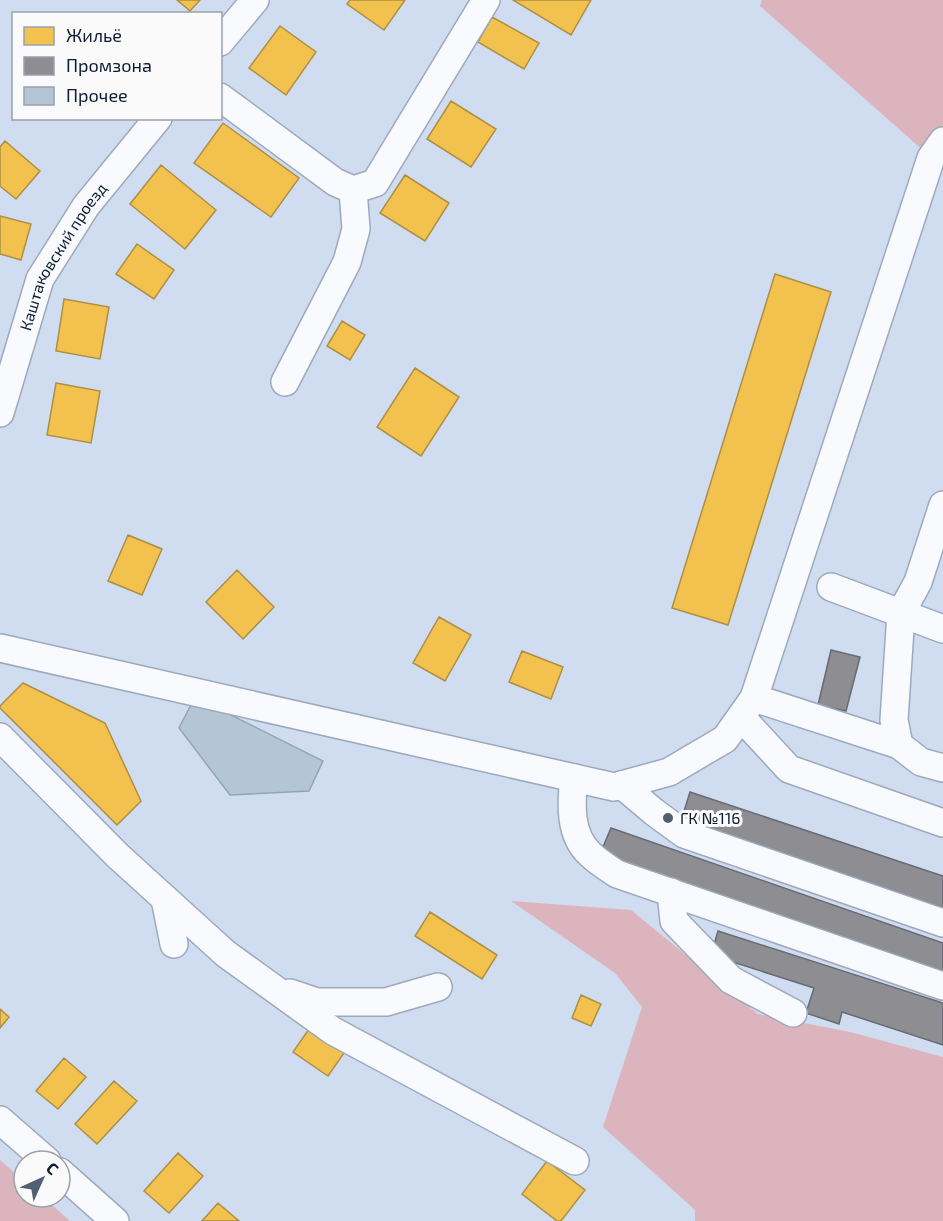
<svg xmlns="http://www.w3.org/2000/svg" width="943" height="1221" viewBox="0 0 943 1221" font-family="'Exo 2',sans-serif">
<rect width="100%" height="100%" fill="#d0ddf0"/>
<path fill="#dcb4be" d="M 762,0 L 943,0 L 943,168 L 760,6 Z
M 511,901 L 631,910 L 758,1014 L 850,1032 L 943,1057 L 943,1221 L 695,1221 L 695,1210 L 603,1127 L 642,1007 L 615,973 Z
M 0,1160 L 24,1181 L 24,1197 L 43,1197 L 70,1221 L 0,1221 Z"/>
<path fill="#f2c14e" stroke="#ad8f45" stroke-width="1.5" d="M 177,0 L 200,0 L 190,11 Z
M 350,0 L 405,0 L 384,30 L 347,4 Z
M 513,0 L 591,0 L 571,35 Z
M 492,17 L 539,43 L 524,69 L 478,42 Z
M 280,26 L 316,52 L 286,95 L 249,68 Z
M 451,101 L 496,129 L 471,167 L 427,139 Z
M 223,123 L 299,178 L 271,217 L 194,163 Z
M 5,141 L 40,171 L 16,199 L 0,186 L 0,147 Z
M 161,165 L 216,210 L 185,249 L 130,204 Z
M 405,175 L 449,203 L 425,241 L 380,213 Z
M 0,216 L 31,224 L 21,260 L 0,254 Z
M 137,244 L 174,270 L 154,299 L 116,274 Z
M 775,274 L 831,292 L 728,625 L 672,608 Z
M 64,299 L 109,307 L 100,359 L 56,351 Z
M 342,321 L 365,335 L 350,360 L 327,346 Z
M 415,368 L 459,397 L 421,456 L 377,427 Z
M 56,383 L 100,391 L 91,443 L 47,435 Z
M 128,535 L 162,549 L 142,595 L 108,581 Z
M 237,570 L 274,607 L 243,639 L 206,602 Z
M 439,617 L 471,635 L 445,681 L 413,663 Z
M 522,651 L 563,667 L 551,699 L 509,682 Z
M 23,683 L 105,723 L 141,801 L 117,825 L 0,708 L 0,706 Z
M 430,912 L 497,955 L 482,979 L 415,936 Z
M 581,995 L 601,1004 L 591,1026 L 572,1018 Z
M 0,1009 L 9,1017 L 0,1028 Z
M 309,1029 L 344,1053 L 328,1076 L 293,1052 Z
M 64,1058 L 86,1077 L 58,1109 L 36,1091 Z
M 114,1081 L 137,1101 L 97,1144 L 75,1124 Z
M 178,1153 L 203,1176 L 169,1213 L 144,1191 Z
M 547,1161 L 585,1190 L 561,1221 L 557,1221 L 522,1194 Z
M 218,1203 L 239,1221 L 202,1221 Z"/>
<path fill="#8d8d92" stroke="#676b75" stroke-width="1.5" d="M 831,650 L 860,657 L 846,711 L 818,705 Z
M 690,792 L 943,876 L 943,910 L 681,821 Z
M 611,828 L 943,943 L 943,973 L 600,854 Z
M 718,931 L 943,1003 L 943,1045 L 842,1012 L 839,1024 L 806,1013 L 814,988 L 711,955 Z"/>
<path fill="#b4c6d6" stroke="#93a5b5" stroke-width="1.5" d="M 195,697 L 323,761 L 309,791 L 230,795 L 179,728 Z"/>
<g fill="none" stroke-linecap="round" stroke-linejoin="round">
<defs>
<g id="minor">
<path d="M 220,42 L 255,0"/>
<path d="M 220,97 L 335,182 L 353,190 L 375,183 L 486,0"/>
<path d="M 285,382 L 347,262 L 356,229 L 353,190"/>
<path id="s1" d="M 0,413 L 40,279 L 86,206 L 158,118"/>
<path d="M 943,505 L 918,582 L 901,613 L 894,720 L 899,745 L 921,762 L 943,768"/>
<path d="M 831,587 L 943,629"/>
<path d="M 0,648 L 614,787 L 669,772 L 725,739 L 754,698 L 931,158 L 943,141"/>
<path d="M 754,698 L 899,745"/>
<path d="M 741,717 L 789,769 L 943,823"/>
<path d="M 0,737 L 118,856 L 226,954 L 333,1031 L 575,1161"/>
<path d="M 574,778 C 571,803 569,835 590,854 C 598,862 608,868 617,874 L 943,986"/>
<path d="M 622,785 L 654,812 L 684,834 L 943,923"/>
<path d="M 671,892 L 674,921 L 731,980 L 793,1013"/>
<path d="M 165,899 L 174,944"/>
<path d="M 290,993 L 317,1002 L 386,1002 L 438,987"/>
<path d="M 0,1120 L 47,1161"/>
<path d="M 60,1172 L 115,1221"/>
</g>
</defs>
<use href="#minor" stroke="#9da9bc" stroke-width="30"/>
<use href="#minor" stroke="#f8fafd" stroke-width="27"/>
</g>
<circle fill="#515f73" stroke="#fafafa" stroke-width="2" cx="668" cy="818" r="6"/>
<g text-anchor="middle" stroke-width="6" stroke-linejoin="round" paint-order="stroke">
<g font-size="16" fill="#0d1b30" stroke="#fafafa">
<text dy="6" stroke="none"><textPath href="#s1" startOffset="170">Каштаковский проезд</textPath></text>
</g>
<g font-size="16" fill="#0d1b30" stroke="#fafafa" text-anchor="start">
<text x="680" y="824">ГК №116</text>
</g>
</g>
<rect x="12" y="12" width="210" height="108" fill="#fafafa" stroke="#9ba1a9" stroke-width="1.5"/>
<rect x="24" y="27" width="30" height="18" fill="#f2c14e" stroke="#9ba1a9" stroke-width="1.5"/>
<text x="66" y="42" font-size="18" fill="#0d1b30">Жильё</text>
<rect x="24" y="57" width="30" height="18" fill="#8d8d92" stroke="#9ba1a9" stroke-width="1.5"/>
<text x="66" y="72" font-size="18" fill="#0d1b30">Промзона</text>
<rect x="24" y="87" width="30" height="18" fill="#b4c6d6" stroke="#9ba1a9" stroke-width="1.5"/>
<text x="66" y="102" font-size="18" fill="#0d1b30">Прочее</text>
<g transform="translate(42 1179) rotate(45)"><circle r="28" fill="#fafafa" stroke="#9ba1a9" stroke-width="1.5"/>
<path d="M0-4.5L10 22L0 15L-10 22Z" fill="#515f73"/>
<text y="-9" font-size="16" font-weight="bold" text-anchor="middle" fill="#0d1b30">С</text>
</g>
</svg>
